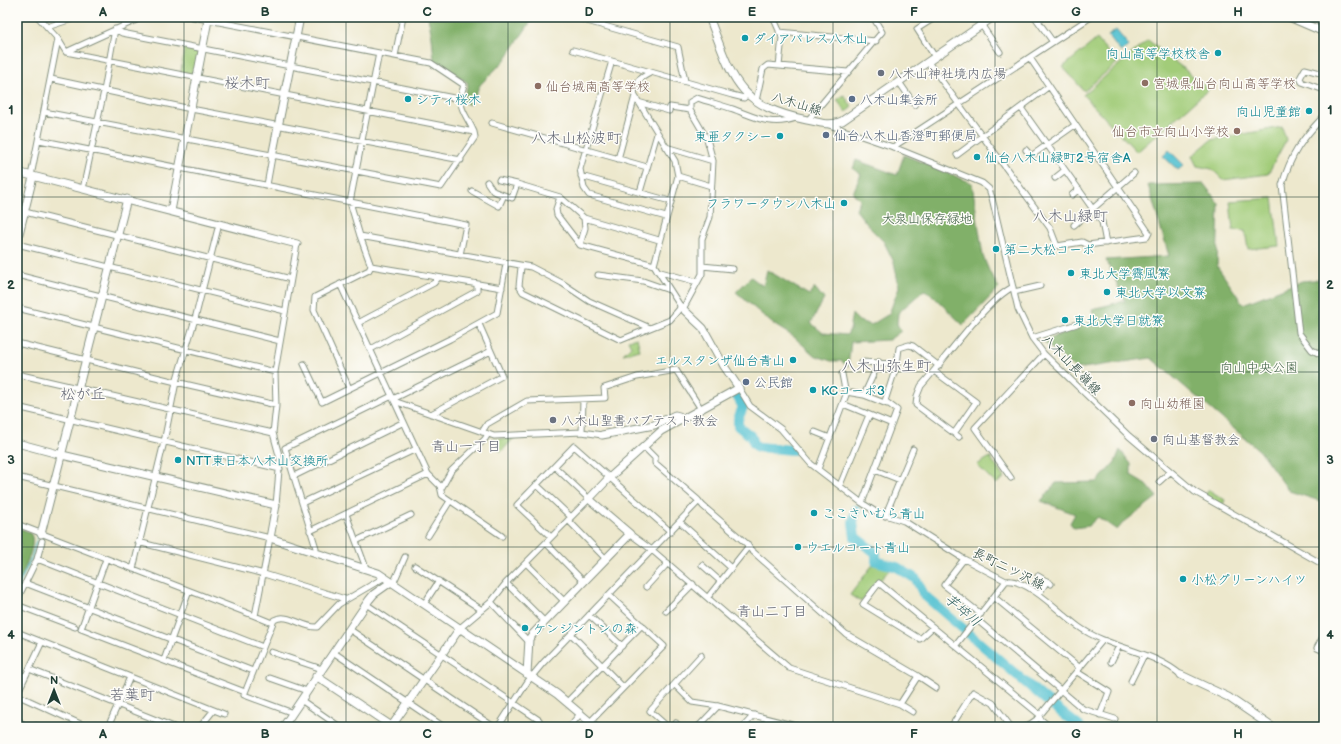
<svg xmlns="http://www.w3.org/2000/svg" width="1341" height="744" viewBox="0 0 1341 744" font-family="'Balsamiq Sans','Klee One',sans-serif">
<rect width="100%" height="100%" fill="#fdfcf7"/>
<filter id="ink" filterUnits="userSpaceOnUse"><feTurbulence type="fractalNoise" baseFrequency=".025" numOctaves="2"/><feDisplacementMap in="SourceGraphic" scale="8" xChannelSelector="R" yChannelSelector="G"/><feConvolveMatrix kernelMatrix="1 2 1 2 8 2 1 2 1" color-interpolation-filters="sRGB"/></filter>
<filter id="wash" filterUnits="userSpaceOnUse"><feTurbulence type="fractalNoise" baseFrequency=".012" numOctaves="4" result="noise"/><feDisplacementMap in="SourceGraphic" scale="16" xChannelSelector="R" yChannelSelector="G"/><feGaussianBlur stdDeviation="0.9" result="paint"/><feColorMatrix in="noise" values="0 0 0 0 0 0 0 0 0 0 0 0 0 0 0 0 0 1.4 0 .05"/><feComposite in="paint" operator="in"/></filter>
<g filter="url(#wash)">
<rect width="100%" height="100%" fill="#ede8cd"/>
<path fill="#a2cc79" stroke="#608456" d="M 1097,39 L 1117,63 L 1084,91 L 1063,67 Z
M 1148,40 L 1209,89 L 1137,152 L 1083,95 Z
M 184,48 L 200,51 L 195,75 L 181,72 Z
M 844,95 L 852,107 L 846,112 L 837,100 Z
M 1282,127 L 1286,140 L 1268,174 L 1223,180 L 1212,169 L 1197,166 L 1192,156 L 1211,140 Z
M 1273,198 L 1279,246 L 1248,249 L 1245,231 L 1233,230 L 1230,201 Z
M 637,338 L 640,350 L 623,354 L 631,346 L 628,340 Z
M 514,438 L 501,452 L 489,439 Z
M 990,457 L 1004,478 L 996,484 L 977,465 Z
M 1209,490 L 1225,500 L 1222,506 L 1205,495 Z
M 874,563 L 890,569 L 861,602 L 850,595 Z"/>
<path fill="#81b069" stroke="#50764e" d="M 428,17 L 534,17 L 504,61 L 480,85 L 470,105 L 463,102 L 468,83 L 434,60 L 432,37 Z
M 904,155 L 972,183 L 983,256 L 990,273 L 999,288 L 963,325 L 931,294 L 924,290 L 898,313 L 897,324 L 901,331 L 889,340 L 851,342 L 848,366 L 841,361 L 831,361 L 814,355 L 794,337 L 773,324 L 736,292 L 751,277 L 763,286 L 767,270 L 809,295 L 815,288 L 824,299 L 811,323 L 823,333 L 847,335 L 851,327 L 850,324 L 852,314 L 859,321 L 871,325 L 889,314 L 899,287 L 894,262 L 884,242 L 870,228 L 856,210 L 860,200 L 853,193 L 861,174 L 853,169 L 856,160 L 897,175 Z
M 1204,184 L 1219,204 L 1217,266 L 1243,304 L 1302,281 L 1324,279 L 1324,437 L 1322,436 L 1321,455 L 1324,459 L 1323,502 L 1289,491 L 1260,451 L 1151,358 L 1076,369 L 1043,341 L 1094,321 L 1092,309 L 1125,301 L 1106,260 L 1169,256 L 1148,185 Z
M 1120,450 L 1131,464 L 1131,475 L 1146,484 L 1157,497 L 1123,523 L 1117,530 L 1098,517 L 1088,526 L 1074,528 L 1070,523 L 1075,514 L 1041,501 L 1056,483 L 1097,482 L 1115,462 Z
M 17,528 C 21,529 26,530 29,532 C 40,540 22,575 17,585 L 18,553 L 21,544 L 17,541 Z"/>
<path fill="#58c3d2" stroke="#3c8083" d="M 1116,30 L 1129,46 L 1121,52 L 1108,36 Z
M 1169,150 L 1184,165 L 1178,170 L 1163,156 Z"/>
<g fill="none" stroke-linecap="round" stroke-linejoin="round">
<path stroke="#58c3d2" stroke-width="1.5" d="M 17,589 L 32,557 L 38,535"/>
<path stroke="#58c3d2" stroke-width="10" d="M 737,396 L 743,407 L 738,419 L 738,426 L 752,437 L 754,444 L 758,447 L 793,450
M 856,510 L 853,522 L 855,537 L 876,553 L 876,561 L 897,567 L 916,579 L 924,595 L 1047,701 L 1080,727"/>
</g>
</g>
<g filter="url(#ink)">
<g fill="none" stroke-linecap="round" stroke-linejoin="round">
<defs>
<path id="street" d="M 38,17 L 58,39 L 66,52 L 474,132 L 475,137 L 441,187 L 44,112
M 193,17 L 431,63 L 464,85 C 456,109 465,111 474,132
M 573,17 L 678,47 L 685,81
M 773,17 L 782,37 L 779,66
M 976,17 L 1000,52
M 1035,17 L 1053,42
M 1038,21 L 1043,17
M 47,27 L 78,17
M 779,32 L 876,41
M 573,50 L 732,95 L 744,98 L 747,94
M 66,52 L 143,17
M 379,53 L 350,202 L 360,236 L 531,267 L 562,283 L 589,301 L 650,328 L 670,320 L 681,307 L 654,265 L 678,176 L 675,161 L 635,96 C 632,83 640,78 650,73
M 395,56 L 403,17
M 935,57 L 917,29 L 936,17
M 612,61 L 580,169 L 584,188 L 589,195 L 666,217
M 928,62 L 1050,228 L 1057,246 L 1082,242 L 1088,245 L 1147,237 L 1149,233 L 1030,58
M 1324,74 L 1305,69 L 1300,78 L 1302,82 L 1324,90
M 51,79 L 191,109 L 461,160
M 899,82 L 915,105
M 756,101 L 763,69 L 768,65 L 848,72
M 638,102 L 669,111 L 670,107 L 690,110
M 1021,108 L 1102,222 L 1106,243
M 1324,116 C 1302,139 1291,154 1282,185 L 1299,333 L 1312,350 L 1324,356
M 808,120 L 882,32 L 873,17
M 492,123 L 647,167
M 829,125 L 893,147 L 982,183 L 989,189 L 992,198 L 1018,309 L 1032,338 L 1044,354 L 1129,436 L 1195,492 L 1324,565
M 39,140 L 466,225 L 460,255
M 666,147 L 713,161
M 893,147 L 1091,17
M 1026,150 L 1031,156 L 1075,125
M 957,155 L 1048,87
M 618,159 L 635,96
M 31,176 L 58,39
M 581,176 L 670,201
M 678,176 L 711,186
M 1055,178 L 1065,170
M 499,180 L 517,184
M 487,182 L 493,191 L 512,198 L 517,184 L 560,197 L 584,218 L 659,240
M 267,185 L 272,157
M 83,189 L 104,91 L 115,29 L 122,33 L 459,99
M 472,191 L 499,206 L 504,195
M 640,192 L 657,134
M 1072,195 L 1079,189
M 560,197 L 556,209 L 557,215 L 580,245 L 654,265
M 17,210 L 291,279
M 1074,225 L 1134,173
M 17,244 L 285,311
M 580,245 L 585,228 L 584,218
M 371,266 L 502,288
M 702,266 L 733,269
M 521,267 L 519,286 L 523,292 L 621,340 L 650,328
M 657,271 L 697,282
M 17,275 L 280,341
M 598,275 L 643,281 L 669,290
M 340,284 L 428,474 L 440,486 L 442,495 L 502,536
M 1014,292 L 1040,286
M 17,308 L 275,372
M 683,309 L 702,274 L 702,239 L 710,217 L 713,161 L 707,139 L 690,110 L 690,102 L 697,98 C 709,102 721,105 733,109 C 755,117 771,127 796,118
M 358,323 L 434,283 L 438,278
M 1032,338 L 1077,324
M 17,343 L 176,382 L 276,405
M 371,349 L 477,291 L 477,284
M 862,362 L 897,364
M 304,364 L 322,402 L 450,339 L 497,313 L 506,264
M 934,371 L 976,402 L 955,432
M 17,374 L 273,433
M 349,388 L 314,310 L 315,297 L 369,270 L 371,266 L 360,236
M 739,388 L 750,406 L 781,429 L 811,464 L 862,503 L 876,512 L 904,521 L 964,559 L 1006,581 C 1028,578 1062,615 1079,627 C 1110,649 1152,650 1181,675
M 846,392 L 864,395 L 887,404
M 864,395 L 879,362
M 393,399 L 491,351
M 394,401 L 494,436 L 582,432 L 602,435
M 843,404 L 892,424
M 17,407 L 280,469
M 431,414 L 502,376 L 479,324
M 482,432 L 487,424 L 527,401 L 605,398 L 604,388 L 637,377 L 676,370 L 701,409
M 582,432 L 583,400
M 815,432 L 830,438
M 959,437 L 916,405 L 917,396 L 921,386 C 944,361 985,301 1013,287
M 818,469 L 846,395 L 842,374
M 875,470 L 900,480
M 294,476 L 404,422
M 17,477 L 270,538 L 255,616 L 17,524
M 1011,478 L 975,428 L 1044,354
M 1159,482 L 1170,472
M 537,485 L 571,517
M 840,485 L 869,415
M 441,489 L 451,471 L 485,439 L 488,434
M 302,503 L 416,449
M 862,503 L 897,410 L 885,401 L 897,364 L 899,348 L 909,345 L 913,346 L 939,366
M 276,505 L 280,459 L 273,433 L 276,406 L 275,372 L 297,244
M 346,514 L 366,568
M 885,516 L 913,449
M 568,520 L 606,559
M 680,522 L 731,568
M 310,531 L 428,474
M 630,534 L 652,550 L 789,668 L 900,704 L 918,676 L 846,634 L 750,549 L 747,544 L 703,506 L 698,500 L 655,463 L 655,458 L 644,447
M 428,536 L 450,501
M 551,537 L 517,505 L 574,446 L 671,532
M 356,541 L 411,515
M 138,542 L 264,574 L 345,599
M 546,543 L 584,582
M 315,553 L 316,548 L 285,448 L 392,396
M 37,559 L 263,647
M 106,559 L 81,629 L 245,692
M 964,559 L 944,585 L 981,614
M 526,563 L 565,602
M 702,565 L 720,581
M 415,566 L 482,610
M 133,569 L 164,442 L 176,382 L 195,319 L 219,224
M 1038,576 L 1051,584
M 25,583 L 253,671
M 506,583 L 545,622
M 393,584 L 405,557
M 646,587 L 668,563
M 1039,594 L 1047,581
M 708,597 L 748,547
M 994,597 L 1080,668
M 17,600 L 37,559 L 42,541
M 491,602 L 529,642
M 366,604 L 539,720
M 424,604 L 439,581
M 17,605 L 75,627
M 666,611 L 693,584
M 589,615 L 622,646
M 255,616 L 272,623
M 976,619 L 1083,709 L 1115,719
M 933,627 L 920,639 L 863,604 L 879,583 L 1040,715
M 460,628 L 491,602 L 506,583 L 589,499 L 555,467
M 349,629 L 494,727
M 17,632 L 224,714
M 571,634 L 623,687
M 1324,635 L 1317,648 L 1324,651
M 42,642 L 18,692 L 19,696 L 87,727
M 956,645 L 1006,581
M 271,652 L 322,669
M 333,652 L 444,727
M 164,660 L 189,591
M 1111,662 L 1119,646
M 29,669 L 174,727
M 17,672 L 25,677
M 1077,672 L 1109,692 L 1100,715
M 918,676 L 936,688
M 270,678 L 307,691
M 1131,681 L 1144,655
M 675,685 L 692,702 L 718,706 L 800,727
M 301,700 L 340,727
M 567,702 L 642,625
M 900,704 L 913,712
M 293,713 L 244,695 L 274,620 C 288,612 302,628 317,627 L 339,604 L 385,577
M 1039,718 L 1050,727
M 590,722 L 664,646 L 609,595
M 285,724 L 291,727
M 36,726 L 37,727
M 713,726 L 714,727
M 108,727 L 130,677
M 200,727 L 213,711
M 498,727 L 528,681 L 543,663 L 699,501
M 569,727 L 581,713
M 668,727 L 650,711 L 701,655
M 674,727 L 676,723
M 698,727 L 718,706
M 743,727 L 754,715
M 951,727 L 973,692 L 993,703 L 1011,727
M 1026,727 L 1039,718 L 1040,715 L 1102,641"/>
<path id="secondary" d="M 709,17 C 733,79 736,105 807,120 C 820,122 829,127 842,121 L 993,17
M 1289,17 L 1324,32
M 272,157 L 300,17
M 17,172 L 297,244
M 171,211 L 208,20
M 17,242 L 33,177
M 602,435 L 654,425 L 675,415 L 679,416 L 682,420
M 17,443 L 62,455 L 276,505 L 270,538 L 378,573 L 557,694 L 596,727
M 41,534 L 127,199
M 527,674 L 529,639 L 532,635 L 630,534 L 589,499 L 609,478 L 661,431 L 739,388 L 724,366 L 703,328 L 681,307
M 1181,675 L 1228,697 L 1272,727
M 316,676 L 393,727
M 17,720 L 24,727
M 283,727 L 369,600 L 374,594 L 391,582
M 391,727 L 460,628"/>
</defs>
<use href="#street" stroke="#869280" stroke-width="7"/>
<use href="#secondary" stroke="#869280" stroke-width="9"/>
<use href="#street" stroke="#fff" stroke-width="5"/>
<use href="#secondary" stroke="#fff" stroke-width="7"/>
</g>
</g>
<path fill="none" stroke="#1f3d34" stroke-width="1" stroke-opacity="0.55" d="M 184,17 L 184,727M 346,17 L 346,727M 508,17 L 508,727M 670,17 L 670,727M 833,17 L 833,727M 995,17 L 995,727M 1157,17 L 1157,727M 17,197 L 1324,197M 17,372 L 1324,372M 17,547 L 1324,547"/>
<g fill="#0f9aa8" stroke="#fdfcf7" stroke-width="1.5">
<circle cx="745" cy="38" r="4"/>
<circle cx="1218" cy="53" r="4"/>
<circle cx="408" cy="99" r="4"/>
<circle cx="1309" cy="111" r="4"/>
<circle cx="780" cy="136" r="4"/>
<circle cx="977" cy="157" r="4"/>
<circle cx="844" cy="203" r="4"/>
<circle cx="996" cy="249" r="4"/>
<circle cx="1071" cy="273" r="4"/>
<circle cx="1107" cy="292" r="4"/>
<circle cx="1065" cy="320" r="4"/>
<circle cx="793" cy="360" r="4"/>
<circle cx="813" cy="390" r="4"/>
<circle cx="178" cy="460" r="4"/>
<circle cx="814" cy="513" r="4"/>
<circle cx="798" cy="547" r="4"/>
<circle cx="1183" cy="579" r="4"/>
<circle cx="525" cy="628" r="4"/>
</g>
<g fill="#6b7280" stroke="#fdfcf7" stroke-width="1.5">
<circle cx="881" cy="73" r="4"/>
<circle cx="553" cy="420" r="4"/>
<circle cx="1154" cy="439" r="4"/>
</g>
<g fill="#8d6e63" stroke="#fdfcf7" stroke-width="1.5">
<circle cx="1145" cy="83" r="4"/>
<circle cx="538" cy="86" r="4"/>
<circle cx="1237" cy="131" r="4"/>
<circle cx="1132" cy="403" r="4"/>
</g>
<g fill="#5c6f8a" stroke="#fdfcf7" stroke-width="1.5">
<circle cx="852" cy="99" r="4"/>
<circle cx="826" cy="135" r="4"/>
<circle cx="746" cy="382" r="4"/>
</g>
<g text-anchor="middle" stroke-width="3" stroke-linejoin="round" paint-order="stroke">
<g font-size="13" fill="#0d838f" stroke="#fdfcf7" text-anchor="start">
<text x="753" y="43">ダイアパレス八木山</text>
<text x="1210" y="58" text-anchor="end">向山高等学校校舎</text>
<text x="416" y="104">シティ桜木</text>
<text x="1301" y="116" text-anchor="end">向山児童館</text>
<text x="772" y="141" text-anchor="end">東亜タクシー</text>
<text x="985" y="162">仙台八木山緑町2号宿舎A</text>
<text x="836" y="208" text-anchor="end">フラワータウン八木山</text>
<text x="1004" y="254">第二大松コーポ</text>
<text x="1079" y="278">東北大学霽風寮</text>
<text x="1115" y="297">東北大学以文寮</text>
<text x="1073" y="325">東北大学日就寮</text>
<text x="785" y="365" text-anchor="end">エルスタンザ仙台青山</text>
<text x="821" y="395">KCコーポ3</text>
<text x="186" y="465">NTT東日本八木山交換所</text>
<text x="822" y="518">ここさいむら青山</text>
<text x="806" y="552">ウエルコート青山</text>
<text x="1191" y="584">小松グリーンハイツ</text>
<text x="533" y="633">ケンジントンの森</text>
</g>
<g font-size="13" fill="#5b616d" stroke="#fdfcf7" text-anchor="start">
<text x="889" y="78">八木山神社境内広場</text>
<text x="561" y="425">八木山聖書バプテスト教会</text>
<text x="1162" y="444">向山基督教会</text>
</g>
<g font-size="13" fill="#785e54" stroke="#fdfcf7" text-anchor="start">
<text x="1153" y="88">宮城県仙台向山高等学校</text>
<text x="546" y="91">仙台城南高等学校</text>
<text x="1229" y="136" text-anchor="end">仙台市立向山小学校</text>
<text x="1140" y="408">向山幼稚園</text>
</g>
<g font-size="13" fill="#4e5e75" stroke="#fdfcf7" text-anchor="start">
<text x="860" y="104">八木山集会所</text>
<text x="834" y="140">仙台八木山香澄町郵便局</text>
<text x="754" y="387">公民館</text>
</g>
<g font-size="13" fill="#1f3d34" stroke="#fdfcf7">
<text transform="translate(797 103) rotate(17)" y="5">八木山線</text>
<text transform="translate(1072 364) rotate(46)" y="5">八木山長嶺線</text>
<text transform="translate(1009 568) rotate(26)" y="5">長町二ツ沢線</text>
</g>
<g font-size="13" fill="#406145" stroke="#fdfcf7">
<text x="927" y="223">大泉山保存緑地</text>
<text x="1259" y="372">向山中央公園</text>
</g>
<g font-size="14" fill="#5f6371" stroke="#fdfcf7">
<text x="466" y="451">青山一丁目</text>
<text x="772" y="616">青山二丁目</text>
</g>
<g font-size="14" font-style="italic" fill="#2d5e5c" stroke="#fdfcf7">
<text transform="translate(963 610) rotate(40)" y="5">芋埣川</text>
</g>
<g font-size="15" fill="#5f6371" stroke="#fdfcf7">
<text x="247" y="88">桜木町</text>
<text x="576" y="143">八木山松波町</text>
<text x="1070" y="221">八木山緑町</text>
<text x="886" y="371">八木山弥生町</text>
<text x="83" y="399">松が丘</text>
<text x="132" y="700">若葉町</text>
</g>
</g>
<rect width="1341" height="744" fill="none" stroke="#fdfcf7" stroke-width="44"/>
<g transform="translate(54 690)" stroke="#fdfcf7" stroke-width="3" paint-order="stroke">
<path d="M0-3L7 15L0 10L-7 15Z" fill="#1f3d34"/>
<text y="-6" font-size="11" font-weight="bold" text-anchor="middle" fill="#1f3d34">N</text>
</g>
<rect x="22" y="22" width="1297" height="700" fill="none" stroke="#1f3d34" stroke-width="1.5"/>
<g font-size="13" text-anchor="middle" font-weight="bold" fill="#1f3d34">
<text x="103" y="16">A</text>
<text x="265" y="16">B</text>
<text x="427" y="16">C</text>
<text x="589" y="16">D</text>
<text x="752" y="16">E</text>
<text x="914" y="16">F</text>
<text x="1076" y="16">G</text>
<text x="1238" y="16">H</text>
<text x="11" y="114">1</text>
<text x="1330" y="114">1</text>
<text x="11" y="289">2</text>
<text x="1330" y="289">2</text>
<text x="11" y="464">3</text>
<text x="1330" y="464">3</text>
<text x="11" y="639">4</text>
<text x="1330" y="639">4</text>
<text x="103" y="738">A</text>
<text x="265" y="738">B</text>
<text x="427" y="738">C</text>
<text x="589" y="738">D</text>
<text x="752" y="738">E</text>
<text x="914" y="738">F</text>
<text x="1076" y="738">G</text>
<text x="1238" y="738">H</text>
</g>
</svg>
